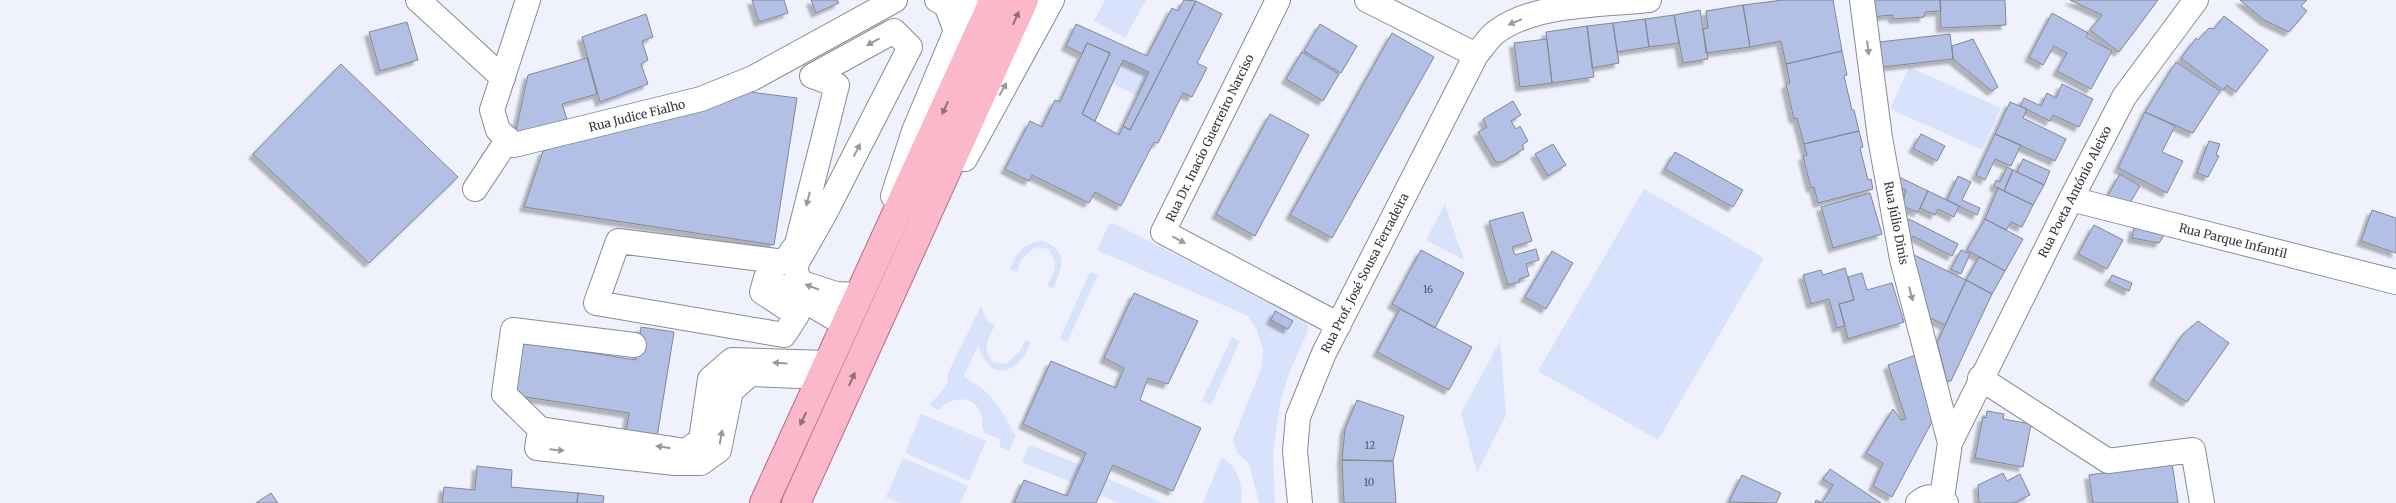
<svg xmlns="http://www.w3.org/2000/svg" width="2396" height="503" viewBox="0 0 2396 503" font-family="Merriweather,serif">
<defs>
<filter id="shadow"><feDropShadow dx="-4.5" dy="4.5" stdDeviation="1" flood-color="#0004"/></filter>
</defs>
<rect width="100%" height="100%" fill="#eff2fc"/>
<path fill="#d9e2fc" d="M 1105,0 L 1146,0 L 1125,38 L 1094,21 Z
M 1123,60 L 1149,72 L 1138,96 L 1112,83 Z
M 1909,67 L 2001,108 L 1982,150 L 1890,109 Z
M 1644,189 L 1764,258 L 1658,440 L 1538,371 Z
M 1445,204 L 1464,260 L 1426,240 Z
M 1113,223 L 1299,317 L 1308,325 L 1307,333 L 1289,373 L 1279,408 L 1273,455 L 1275,503 L 1259,503 L 1249,463 L 1237,453 L 1233,439 L 1261,369 L 1263,350 L 1257,330 L 1248,316 L 1097,250 L 1109,224 Z
M 1042,241 C 1070,250 1062,269 1053,289 L 1047,286 C 1054,270 1060,265 1048,249 L 1035,247 L 1021,260 L 1017,272 L 1010,269 C 1017,252 1023,243 1042,241 Z
M 1090,272 L 1098,275 L 1067,342 L 1060,338 Z
M 981,306 L 988,322 L 995,325 C 987,342 982,346 993,362 L 1006,364 L 1020,351 L 1025,340 L 1031,342 C 1018,375 990,384 978,345 L 964,376 C 970,383 978,384 984,390 C 998,403 1007,420 1016,436 L 1009,451 L 1000,447 L 1000,439 C 995,437 984,435 983,429 C 981,425 983,419 981,414 C 973,393 951,397 939,410 L 930,406 C 937,393 949,390 948,373 Z
M 1232,337 L 1240,341 L 1211,405 L 1202,401 Z
M 1500,341 L 1506,415 L 1477,473 L 1461,413 Z
M 921,414 L 986,441 L 969,481 L 905,453 Z
M 1029,445 L 1081,465 L 1073,483 L 1022,462 Z
M 1222,457 C 1237,466 1244,486 1241,503 L 1203,503 Z
M 903,458 L 968,486 L 960,503 L 900,503 L 886,497 Z
M 1107,478 L 1162,503 L 1119,503 L 1100,495 Z"/>
<path fill="#b3c0e6" stroke="#848790" filter="url(#shadow)" d="M 752,0 L 784,0 L 788,13 L 759,22 Z
M 811,0 L 837,0 L 839,3 L 816,13 Z
M 1184,0 L 1196,1 L 1130,130 L 1123,126 L 1149,72 L 1123,60 L 1095,121 L 1082,114 L 1110,53 L 1087,43 L 1082,54 L 1066,46 L 1076,24 L 1147,56 L 1172,8 L 1178,11 Z
M 1783,0 L 1833,0 L 1842,51 L 1786,64 L 1781,41 L 1750,47 L 1743,5 Z
M 1870,0 L 1940,0 L 1941,11 L 1925,12 L 1924,17 L 1893,19 L 1893,15 L 1871,17 Z
M 1940,0 L 2005,0 L 2006,25 L 1941,28 Z
M 2070,0 L 2158,0 L 2119,52 L 2090,30 L 2102,15 Z
M 2240,0 L 2307,0 L 2301,6 L 2307,11 L 2289,32 L 2264,20 Z
M 1196,1 L 1222,14 L 1197,63 L 1207,68 L 1192,97 L 1183,93 L 1158,143 L 1154,142 L 1121,206 L 1095,192 L 1089,203 L 1032,175 L 1029,181 L 1005,169 L 1030,121 L 1042,127 L 1055,100 L 1060,102 L 1087,43 L 1110,53 L 1082,114 L 1119,135 L 1123,126 L 1130,130 Z
M 1743,5 L 1750,47 L 1706,53 L 1703,29 L 1708,28 L 1706,11 Z
M 1700,10 L 1708,59 L 1683,63 L 1674,15 Z
M 2052,13 L 2088,33 L 2086,37 L 2112,51 L 2091,89 L 2057,71 L 2067,53 L 2054,46 L 2043,65 L 2029,57 Z
M 646,14 L 653,37 L 642,41 L 648,60 L 641,64 L 648,84 L 600,102 L 582,37 Z
M 1674,15 L 1679,43 L 1649,47 L 1645,19 Z
M 2224,16 L 2268,50 L 2236,92 L 2227,85 L 2223,90 L 2181,58 L 2196,38 L 2198,40 L 2209,28 L 2214,29 Z
M 1645,19 L 1649,47 L 1617,52 L 1613,23 Z
M 407,22 L 418,60 L 380,71 L 369,32 Z
M 1613,23 L 1619,63 L 1592,68 L 1587,26 Z
M 1320,24 L 1357,46 L 1341,73 L 1304,51 Z
M 1587,26 L 1594,77 L 1552,83 L 1546,32 Z
M 1392,33 L 1434,57 L 1332,238 L 1290,215 Z
M 1950,34 L 1953,59 L 1882,67 L 1879,42 Z
M 1547,39 L 1552,83 L 1520,87 L 1514,43 Z
M 1973,39 L 1998,87 L 1992,91 L 1953,59 L 1952,46 Z
M 1842,51 L 1847,75 L 1844,76 L 1852,110 L 1854,110 L 1859,131 L 1804,144 L 1797,118 L 1794,119 L 1786,84 L 1790,83 L 1786,64 Z
M 1302,52 L 1339,74 L 1323,101 L 1286,79 Z
M 587,58 L 597,94 L 562,104 L 567,119 L 515,135 L 528,75 Z
M 2176,62 L 2220,91 L 2193,133 L 2145,112 Z
M 341,64 L 458,177 L 369,263 L 253,154 Z
M 2062,84 L 2093,99 L 2079,127 L 2053,115 L 2050,121 L 2020,106 L 2024,98 L 2041,106 L 2047,93 L 2056,98 Z
M 742,91 L 797,98 L 774,245 L 524,207 L 543,151 Z
M 1513,101 L 1521,115 L 1511,121 L 1516,129 L 1520,126 L 1528,141 L 1522,145 L 1524,149 L 1502,162 L 1496,162 L 1478,132 L 1487,127 L 1483,119 Z
M 2010,102 L 2027,109 L 2023,118 L 2066,139 L 2055,161 L 1995,134 Z
M 2145,112 L 2175,126 L 2162,152 L 2183,161 L 2167,193 L 2118,168 Z
M 1270,114 L 1309,135 L 1255,236 L 1216,214 Z
M 1859,131 L 1863,147 L 1860,148 L 1868,180 L 1871,179 L 1873,189 L 1818,203 L 1814,187 L 1811,188 L 1803,156 L 1807,155 L 1804,144 Z
M 1921,134 L 1945,146 L 1937,161 L 1913,148 Z
M 1995,134 L 2021,145 L 2011,166 L 1995,159 L 1985,180 L 1976,175 Z
M 2209,141 L 2220,144 L 2216,155 L 2219,156 L 2208,177 L 2197,173 Z
M 1553,144 L 1566,165 L 1548,176 L 1535,154 Z
M 1675,152 L 1743,190 L 1733,207 L 1665,169 Z
M 2023,159 L 2050,171 L 2044,185 L 2017,172 Z
M 2007,167 L 2013,170 L 2004,191 L 1994,186 L 1996,180 L 2000,182 Z
M 2013,170 L 2044,185 L 2033,205 L 2004,191 Z
M 2120,174 L 2140,186 L 2127,208 L 2107,197 Z
M 1897,176 L 1928,191 L 1918,212 L 1902,206 L 1906,190 L 1899,187 Z
M 1958,176 L 1971,182 L 1962,200 L 1980,208 L 1977,215 L 1947,200 Z
M 1998,188 L 2033,205 L 2022,227 L 2011,222 L 2006,230 L 1985,219 Z
M 1928,191 L 1959,206 L 1954,217 L 1938,209 L 1935,215 L 1920,208 Z
M 1870,193 L 1882,234 L 1833,248 L 1821,207 Z
M 2372,210 L 2396,218 L 2396,253 L 2361,241 Z
M 1523,212 L 1532,241 L 1512,247 L 1515,255 L 1536,249 L 1539,260 L 1526,264 L 1529,276 L 1519,279 L 1520,282 L 1508,285 L 1489,221 Z
M 1909,219 L 1958,244 L 1952,256 L 1913,236 L 1910,242 L 1903,229 Z
M 1985,219 L 2023,239 L 2005,271 L 1967,250 Z
M 2094,225 L 2123,240 L 2107,269 L 2078,254 Z
M 2134,227 L 2166,232 L 2159,243 L 2132,238 Z
M 1421,250 L 1464,273 L 1435,328 L 1392,304 Z
M 1961,250 L 1970,254 L 1961,274 L 1951,269 Z
M 1552,251 L 1573,263 L 1546,309 L 1525,297 Z
M 1912,254 L 1966,280 L 1945,325 L 1930,318 Z
M 1979,257 L 2005,271 L 1992,294 L 1966,280 Z
M 1845,268 L 1854,300 L 1839,304 L 1845,326 L 1837,328 L 1829,299 L 1811,304 L 1803,275 L 1821,270 L 1823,275 Z
M 1862,273 L 1867,290 L 1892,283 L 1904,322 L 1848,339 L 1839,304 L 1854,300 L 1848,277 Z
M 2112,275 L 2132,283 L 2129,291 L 2109,281 Z
M 1966,280 L 1992,294 L 1951,381 L 1947,381 L 1937,343 Z
M 1134,293 L 1198,321 L 1168,384 L 1148,378 L 1140,400 L 1201,428 L 1173,491 L 1113,465 L 1096,503 L 1014,503 L 1024,480 L 1067,496 L 1086,453 L 1023,424 L 1051,361 L 1116,388 L 1124,368 L 1104,358 Z
M 1400,309 L 1472,347 L 1449,390 L 1377,352 Z
M 1275,311 L 1293,321 L 1288,329 L 1271,320 Z
M 2198,321 L 2229,343 L 2187,402 L 2153,380 L 2183,334 Z
M 641,327 L 674,332 L 657,437 L 626,432 L 629,413 L 513,395 L 522,342 L 636,360 Z
M 1916,355 L 1934,418 L 1892,497 L 1873,486 L 1883,463 L 1866,453 L 1893,409 L 1901,420 L 1906,419 L 1888,365 Z
M 1357,400 L 1404,416 L 1393,461 L 1342,460 L 1345,429 Z
M 1987,411 L 2004,414 L 2003,419 L 2031,424 L 2023,467 L 1975,458 L 1983,417 L 1986,418 Z
M 1342,460 L 1393,461 L 1396,503 L 1344,503 Z
M 2172,463 L 2178,503 L 2093,503 L 2089,475 Z
M 477,466 L 512,470 L 511,487 L 578,493 L 577,503 L 442,503 L 444,487 L 475,490 Z
M 1830,469 L 1881,503 L 1815,503 L 1816,500 L 1822,503 L 1833,485 L 1823,479 Z
M 2003,473 L 2007,481 L 2020,474 L 2030,495 L 2013,503 L 1979,503 L 1978,485 Z
M 1742,475 L 1781,493 L 1776,503 L 1729,502 Z
M 271,493 L 278,503 L 256,503 Z
M 578,493 L 604,496 L 603,503 L 577,503 Z"/>
<g fill="none" stroke-linecap="round" stroke-linejoin="round">
<defs>
<path id="minor" d="M 418,0 L 503,78
M 528,0 L 492,110 L 498,130 L 514,145 L 701,99 L 753,78 L 895,0
M 937,0 L 946,5 L 956,31
M 1278,0 L 1163,232 L 1339,325
M 1367,0 L 1476,55
M 1862,0 L 1880,138 L 1902,259 L 1950,443
M 965,159 L 1052,0
M 475,189 L 508,139
M 893,196 L 914,131 L 969,0
M 2071,199 L 2396,282
M 846,325 L 766,278 L 762,292 L 797,315 L 784,335 L 596,303 L 618,241 L 784,262 L 797,244 L 837,85 L 812,76 L 894,31 L 910,47 L 825,213 L 795,266 L 799,282 L 836,294 L 860,295
M 822,377 L 750,374 L 731,391 L 719,450 L 701,463 L 675,463 L 537,448 L 540,429 L 686,451 L 701,440 L 710,379 L 732,360 L 828,363
M 1980,378 L 2108,461 L 2193,450 L 2202,503
M 540,429 L 504,394 L 513,330 L 634,345
M 1940,499 L 1943,491 L 1950,443 L 2071,199 L 2124,97 L 2196,0
M 1300,503 L 1295,451 L 1298,417 L 1324,353 L 1476,55 C 1483,47 1489,37 1496,32 C 1535,3 1602,5 1649,0
M 1918,503 C 1927,495 1937,495 1946,503"/>
<path id="major" d="M 764,503 L 994,0
M 796,503 L 1024,0"/>
</defs>
<use href="#minor" stroke="#898c95" stroke-width="26"/>
<use href="#major" stroke="#b46c82" stroke-width="30"/>
<use href="#minor" stroke="#fff" stroke-width="24"/>
<use href="#major" stroke="#fbb8cb" stroke-width="28"/>
</g>
<defs><path id="oneway-solid" d="M-6-.8H1V-3.2L6.5 0L1 3.2V.8H-6Z" transform="scale(1.25)"/></defs>
<g fill="#8e707b">
<use href="#oneway-solid" transform="translate(1016 18) rotate(-66)"/>
<use href="#oneway-solid" transform="translate(945 108) rotate(115)"/>
<use href="#oneway-solid" transform="translate(852 379) rotate(-66)"/>
<use href="#oneway-solid" transform="translate(803 419) rotate(115)"/>
</g>
<g fill="#9a9a9c">
<use href="#oneway-solid" transform="translate(1515 22) rotate(157)"/>
<use href="#oneway-solid" transform="translate(873 42) rotate(151)"/>
<use href="#oneway-solid" transform="translate(1868 48) rotate(83)"/>
<use href="#oneway-solid" transform="translate(1003 89) rotate(-61)"/>
<use href="#oneway-solid" transform="translate(857 150) rotate(-63)"/>
<use href="#oneway-solid" transform="translate(808 199) rotate(104)"/>
<use href="#oneway-solid" transform="translate(1179 240) rotate(28)"/>
<use href="#oneway-solid" transform="translate(812 287) rotate(-159)"/>
<use href="#oneway-solid" transform="translate(1911 294) rotate(75)"/>
<use href="#oneway-solid" transform="translate(780 363) rotate(-177)"/>
<use href="#oneway-solid" transform="translate(721 437) rotate(-80)"/>
<use href="#oneway-solid" transform="translate(663 447) rotate(-171)"/>
<use href="#oneway-solid" transform="translate(557 450) rotate(6)"/>
</g>
<g text-anchor="middle" stroke-width="4.5" stroke-linejoin="round" paint-order="stroke">
<g font-size="10" fill="#545865">
<text x="1428" y="293">16</text>
<text x="1370" y="449">12</text>
<text x="1369" y="486">10</text>
</g>
<g font-size="12" fill="#35363a" stroke="#fff">
<text transform="translate(637 116) rotate(-14)" y="4">Rua Judice Fialho</text>
<text transform="translate(1210 138) rotate(-64)" y="4">Rua Dr. Inacio Guerreiro Narciso</text>
<text transform="translate(2075 192) rotate(-63)" y="4">Rua Poeta António Aleixo</text>
<text transform="translate(1896 223) rotate(79)" y="4">Rua Júlio Dinis</text>
<text transform="translate(2233 241) rotate(14)" y="4">Rua Parque Infantil</text>
<text transform="translate(1365 273) rotate(-63)" y="4">Rua Prof. José Sousa Ferradeira</text>
</g>
</g>
</svg>
